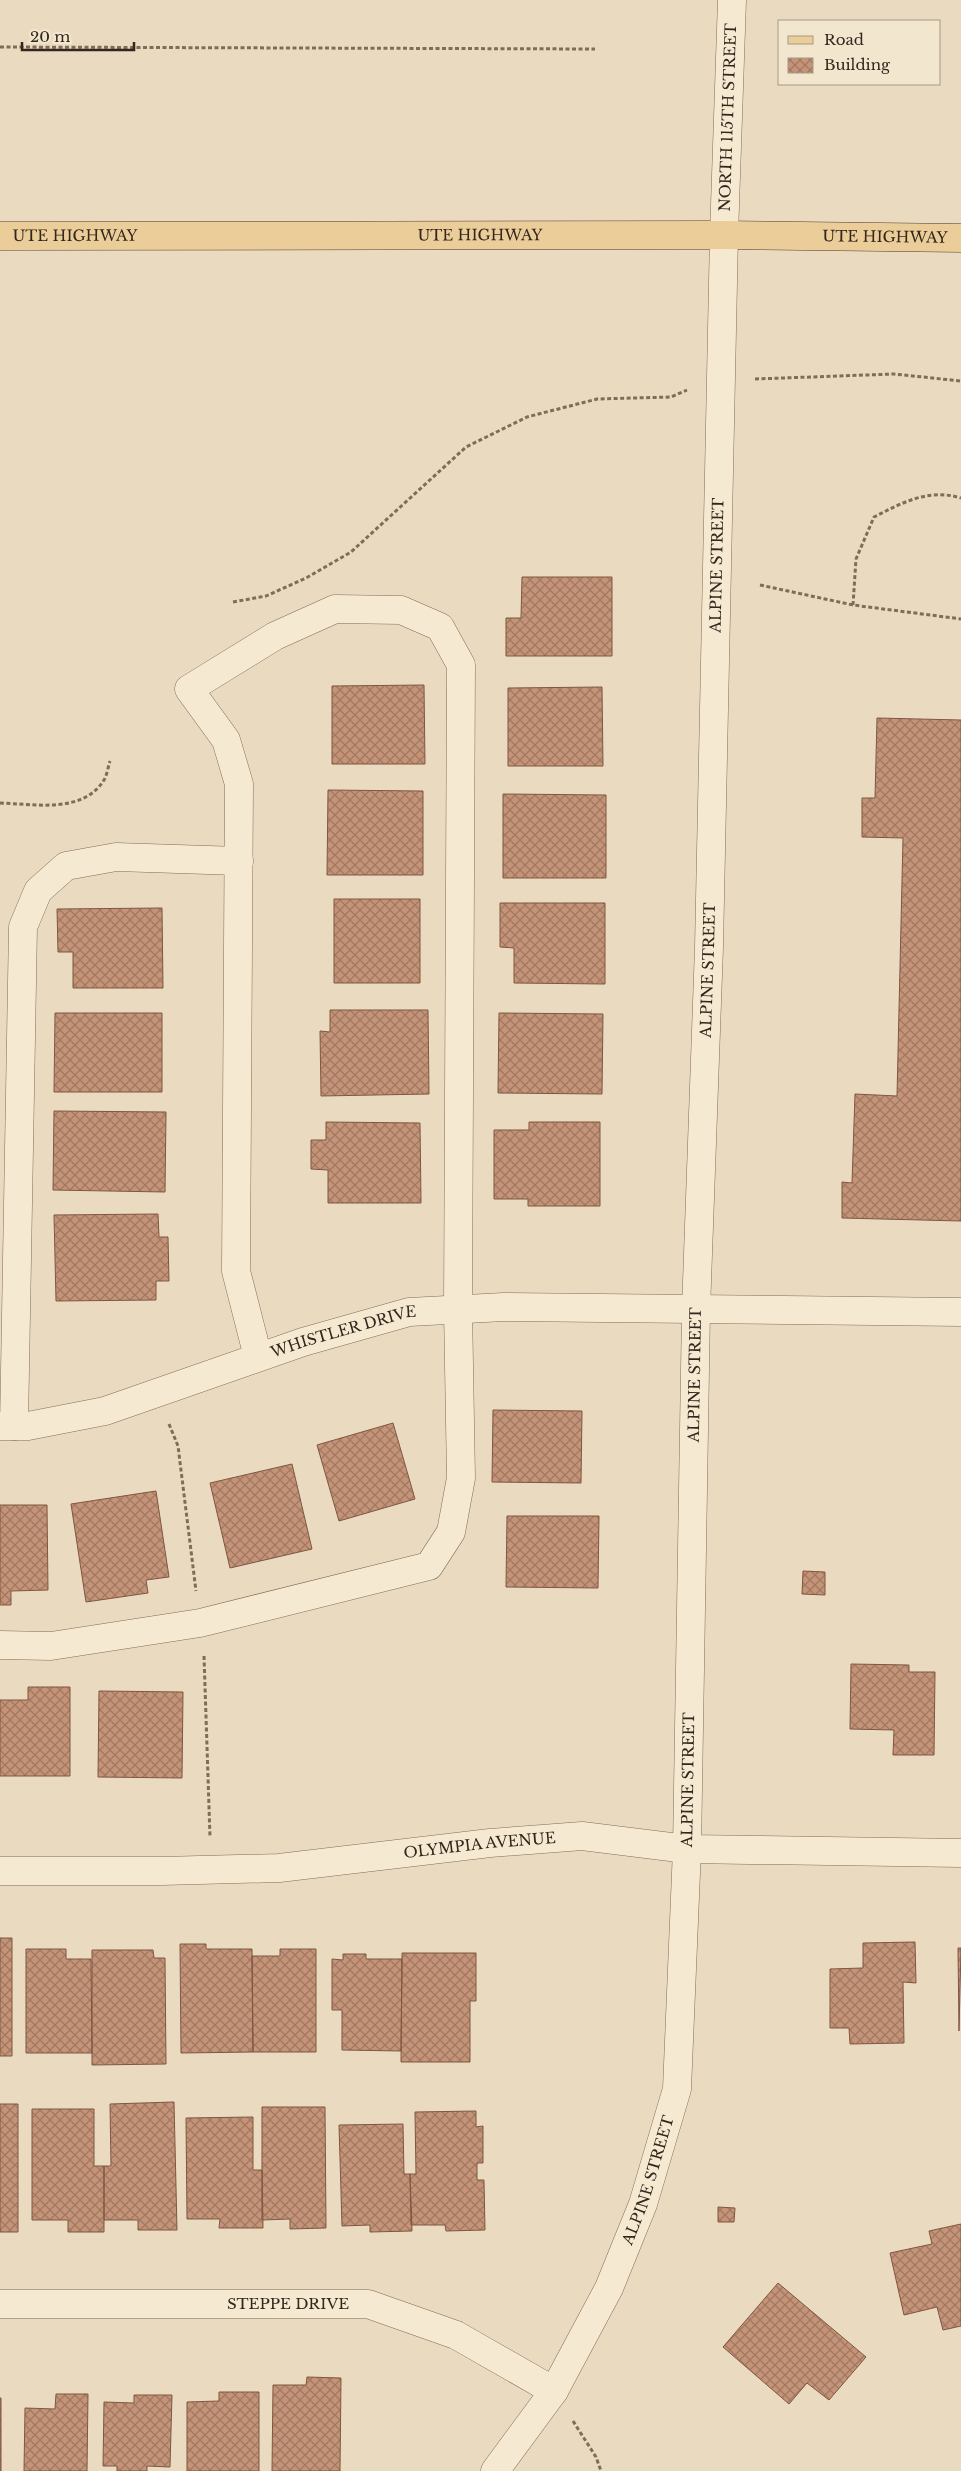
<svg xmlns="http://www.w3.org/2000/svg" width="961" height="2471" viewBox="0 0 961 2471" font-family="'Libre Baskerville',serif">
<defs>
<pattern id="building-cross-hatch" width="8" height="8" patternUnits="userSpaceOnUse" patternTransform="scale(1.25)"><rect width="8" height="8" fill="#c59478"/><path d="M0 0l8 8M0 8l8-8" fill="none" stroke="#a17962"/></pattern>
</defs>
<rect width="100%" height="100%" fill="#eadbc0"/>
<path fill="url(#building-cross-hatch)" stroke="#7f5641" d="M 522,577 L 612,577 L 612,656 L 506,656 L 506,618 L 521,618 Z
M 424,685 L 425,764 L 332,764 L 332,686 Z
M 602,687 L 603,766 L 508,766 L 508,688 Z
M 877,718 L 961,720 L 961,1221 L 842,1218 L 842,1182 L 852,1183 L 855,1094 L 897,1096 L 903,838 L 862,837 L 862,798 L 875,798 Z
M 328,790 L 423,791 L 423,875 L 327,875 Z
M 503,794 L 606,795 L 606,878 L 503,878 Z
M 334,899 L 420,899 L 420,983 L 334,983 Z
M 500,903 L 605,903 L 605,984 L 514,983 L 514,948 L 500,947 Z
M 162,908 L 163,988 L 73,988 L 73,952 L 58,952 L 57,909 Z
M 330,1010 L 428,1010 L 429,1094 L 321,1096 L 320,1031 L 330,1032 Z
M 55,1013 L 162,1013 L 162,1092 L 54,1092 Z
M 499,1013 L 603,1014 L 602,1094 L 498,1093 Z
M 54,1111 L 166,1112 L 165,1192 L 53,1190 Z
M 326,1122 L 420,1123 L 421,1203 L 328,1203 L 328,1170 L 311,1169 L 311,1140 L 326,1140 Z
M 529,1122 L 600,1122 L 600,1206 L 528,1206 L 528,1199 L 494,1199 L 494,1130 L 529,1130 Z
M 158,1214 L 159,1237 L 168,1237 L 169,1281 L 156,1281 L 156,1300 L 56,1301 L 54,1215 Z
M 493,1410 L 582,1411 L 581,1483 L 492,1482 Z
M 393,1423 L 415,1499 L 339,1521 L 317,1445 Z
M 292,1464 L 312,1549 L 230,1568 L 210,1483 Z
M 156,1491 L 169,1577 L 146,1580 L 148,1593 L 86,1602 L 71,1504 Z
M 0,1505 L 47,1505 L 48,1590 L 11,1591 L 11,1605 L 0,1605 Z
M 507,1516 L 599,1516 L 598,1588 L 506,1587 Z
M 803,1571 L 825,1572 L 825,1595 L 802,1594 Z
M 851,1664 L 909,1665 L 909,1672 L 935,1672 L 934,1755 L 893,1755 L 894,1730 L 850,1729 Z
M 28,1687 L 70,1687 L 70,1776 L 0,1776 L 0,1700 L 28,1700 Z
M 99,1691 L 183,1692 L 182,1778 L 98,1777 Z
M 0,1938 L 12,1938 L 12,2056 L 0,2056 Z
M 915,1942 L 916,1983 L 903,1982 L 904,2043 L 850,2044 L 849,2028 L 830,2028 L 830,1969 L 863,1968 L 863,1943 Z
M 180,1944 L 206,1944 L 206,1949 L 252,1949 L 253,2052 L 181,2053 Z
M 958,1948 L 961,1948 L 959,2031 Z
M 26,1949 L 66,1949 L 66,1959 L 91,1959 L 92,2053 L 26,2053 Z
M 280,1949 L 316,1949 L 316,2052 L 253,2052 L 252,1956 L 280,1956 Z
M 92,1950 L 153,1950 L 154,1958 L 165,1958 L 166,2064 L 92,2065 Z
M 402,1953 L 476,1953 L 476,2001 L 470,2001 L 470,2062 L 401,2062 Z
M 343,1954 L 366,1954 L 366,1959 L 402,1959 L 401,2051 L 342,2050 L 342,2010 L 332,2010 L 332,1959 L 343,1960 Z
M 174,2102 L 177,2230 L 138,2230 L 138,2220 L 104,2220 L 104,2166 L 111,2166 L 110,2104 Z
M 0,2104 L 18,2104 L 18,2232 L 0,2232 Z
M 262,2107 L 325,2107 L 326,2228 L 290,2229 L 290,2219 L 262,2220 Z
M 32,2109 L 94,2109 L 94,2166 L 104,2166 L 104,2232 L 68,2232 L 68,2220 L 32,2220 Z
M 476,2111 L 476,2127 L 483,2126 L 483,2163 L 477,2163 L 477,2180 L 484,2180 L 485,2230 L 446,2231 L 445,2225 L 411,2225 L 410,2174 L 416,2174 L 415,2112 Z
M 253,2117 L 253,2170 L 262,2170 L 263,2228 L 219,2228 L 220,2219 L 187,2219 L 186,2118 Z
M 403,2124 L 404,2174 L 410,2174 L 412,2231 L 370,2232 L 370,2225 L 342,2226 L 339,2125 Z
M 718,2207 L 735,2208 L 734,2222 L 718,2222 Z
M 961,2224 L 961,2326 L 943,2330 L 937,2307 L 904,2315 L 890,2253 L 932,2244 L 929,2231 Z
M 778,2283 L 866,2357 L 829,2400 L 807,2383 L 789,2404 L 723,2347 Z
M 307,2377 L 341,2378 L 340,2471 L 272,2471 L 273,2385 L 306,2385 Z
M 219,2392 L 259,2392 L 259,2471 L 187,2471 L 187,2402 L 219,2401 Z
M 56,2394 L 88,2394 L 87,2471 L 24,2471 L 25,2408 L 55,2409 Z
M 134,2395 L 172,2395 L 170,2467 L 147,2466 L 147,2471 L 117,2471 L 117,2466 L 103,2466 L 104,2402 L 134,2403 Z
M 0,2398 L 1,2398 L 1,2471 L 0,2471 Z"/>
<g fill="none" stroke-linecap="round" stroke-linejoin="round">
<defs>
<g id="minor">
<path id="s1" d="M 0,1426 L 28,1426 L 105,1411 L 303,1342 L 409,1312 L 504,1307 L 961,1312"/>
<path d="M 14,1426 L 23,927 L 38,891 L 66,866 L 116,857 L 239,861"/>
<path d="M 0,1645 L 51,1646 L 200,1623 L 429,1566 L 451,1532 L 461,1478 L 458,1309 L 461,665 L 440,627 L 401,610 L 335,609 L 275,636 L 189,689 L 226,740 L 239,784 L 236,1271 L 258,1357"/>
<path id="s2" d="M 0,1871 L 162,1871 L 279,1868 L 490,1843 L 582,1836 L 687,1849 L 961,1853"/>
<path id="s3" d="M 0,2304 L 368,2304 L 456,2335 L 554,2391"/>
<path id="s4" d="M 495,2471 L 554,2391 L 609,2288 L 643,2204 L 677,2089 L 687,1849 L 696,1310 L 709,947 L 724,235 L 732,0"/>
</g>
<g id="major">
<path id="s5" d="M 0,236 L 724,235 L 961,238"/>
</g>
</defs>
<use href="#minor" stroke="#816c59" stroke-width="29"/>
<use href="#major" stroke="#4f3b2d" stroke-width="29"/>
<path stroke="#816c59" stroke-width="3" stroke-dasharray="4 2.5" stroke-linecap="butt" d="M 0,47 L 595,49
M 755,379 L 894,374 L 961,381
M 760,585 L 853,605 L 961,619
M 233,602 L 266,596 L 306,578 L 351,552 L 466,447 L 527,417 L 597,399 L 671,397 L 687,390
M 853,605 L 856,559 L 874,517 C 902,503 928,488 961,498
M 0,803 C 34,804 83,814 104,780 C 107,775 108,767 110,761
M 169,1424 L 178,1446 L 196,1591
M 204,1656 L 210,1837
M 573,2421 L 596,2457 L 601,2471"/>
<use href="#minor" stroke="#f6e9d2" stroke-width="28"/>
<use href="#major" stroke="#ebcd99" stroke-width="28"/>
</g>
<g text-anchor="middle" stroke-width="5" stroke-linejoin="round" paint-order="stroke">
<g font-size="15" fill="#32261d" stroke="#f2e6cf">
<text dy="5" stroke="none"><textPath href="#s4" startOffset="2399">NORTH 115TH STREET</textPath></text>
<text dy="5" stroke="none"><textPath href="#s5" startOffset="480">UTE HIGHWAY</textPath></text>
<text dy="5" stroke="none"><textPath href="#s5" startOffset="75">UTE HIGHWAY</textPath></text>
<text dy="5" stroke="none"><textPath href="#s5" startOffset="885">UTE HIGHWAY</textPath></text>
<text dy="5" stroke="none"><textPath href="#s4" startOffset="1951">ALPINE STREET</textPath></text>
<text dy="5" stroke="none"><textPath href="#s4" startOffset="1546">ALPINE STREET</textPath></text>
<text dy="5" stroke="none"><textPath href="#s1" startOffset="358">WHISTLER DRIVE</textPath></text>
<text dy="5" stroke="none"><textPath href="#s4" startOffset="1141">ALPINE STREET</textPath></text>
<text dy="5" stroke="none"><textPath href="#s4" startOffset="736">ALPINE STREET</textPath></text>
<text dy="5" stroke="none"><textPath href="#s2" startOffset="481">OLYMPIA AVENUE</textPath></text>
<text dy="5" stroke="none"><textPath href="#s4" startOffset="331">ALPINE STREET</textPath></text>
<text dy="5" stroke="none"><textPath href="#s3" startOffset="288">STEPPE DRIVE</textPath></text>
</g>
</g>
<rect x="778" y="20" width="162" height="65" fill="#f2e6cf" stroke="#a59988"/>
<rect x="788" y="36" width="25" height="8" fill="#ebcd99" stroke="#a59988"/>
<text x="824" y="45" font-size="15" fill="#32261d">Road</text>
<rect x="788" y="58" width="25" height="15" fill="url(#building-cross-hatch)" stroke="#a59988"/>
<text x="824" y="70" font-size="15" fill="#32261d">Building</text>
<path d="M22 42v8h112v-8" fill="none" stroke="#32261d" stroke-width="2.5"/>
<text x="30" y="42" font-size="15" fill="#32261d" stroke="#f2e6cf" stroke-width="4" paint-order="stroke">20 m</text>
</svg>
